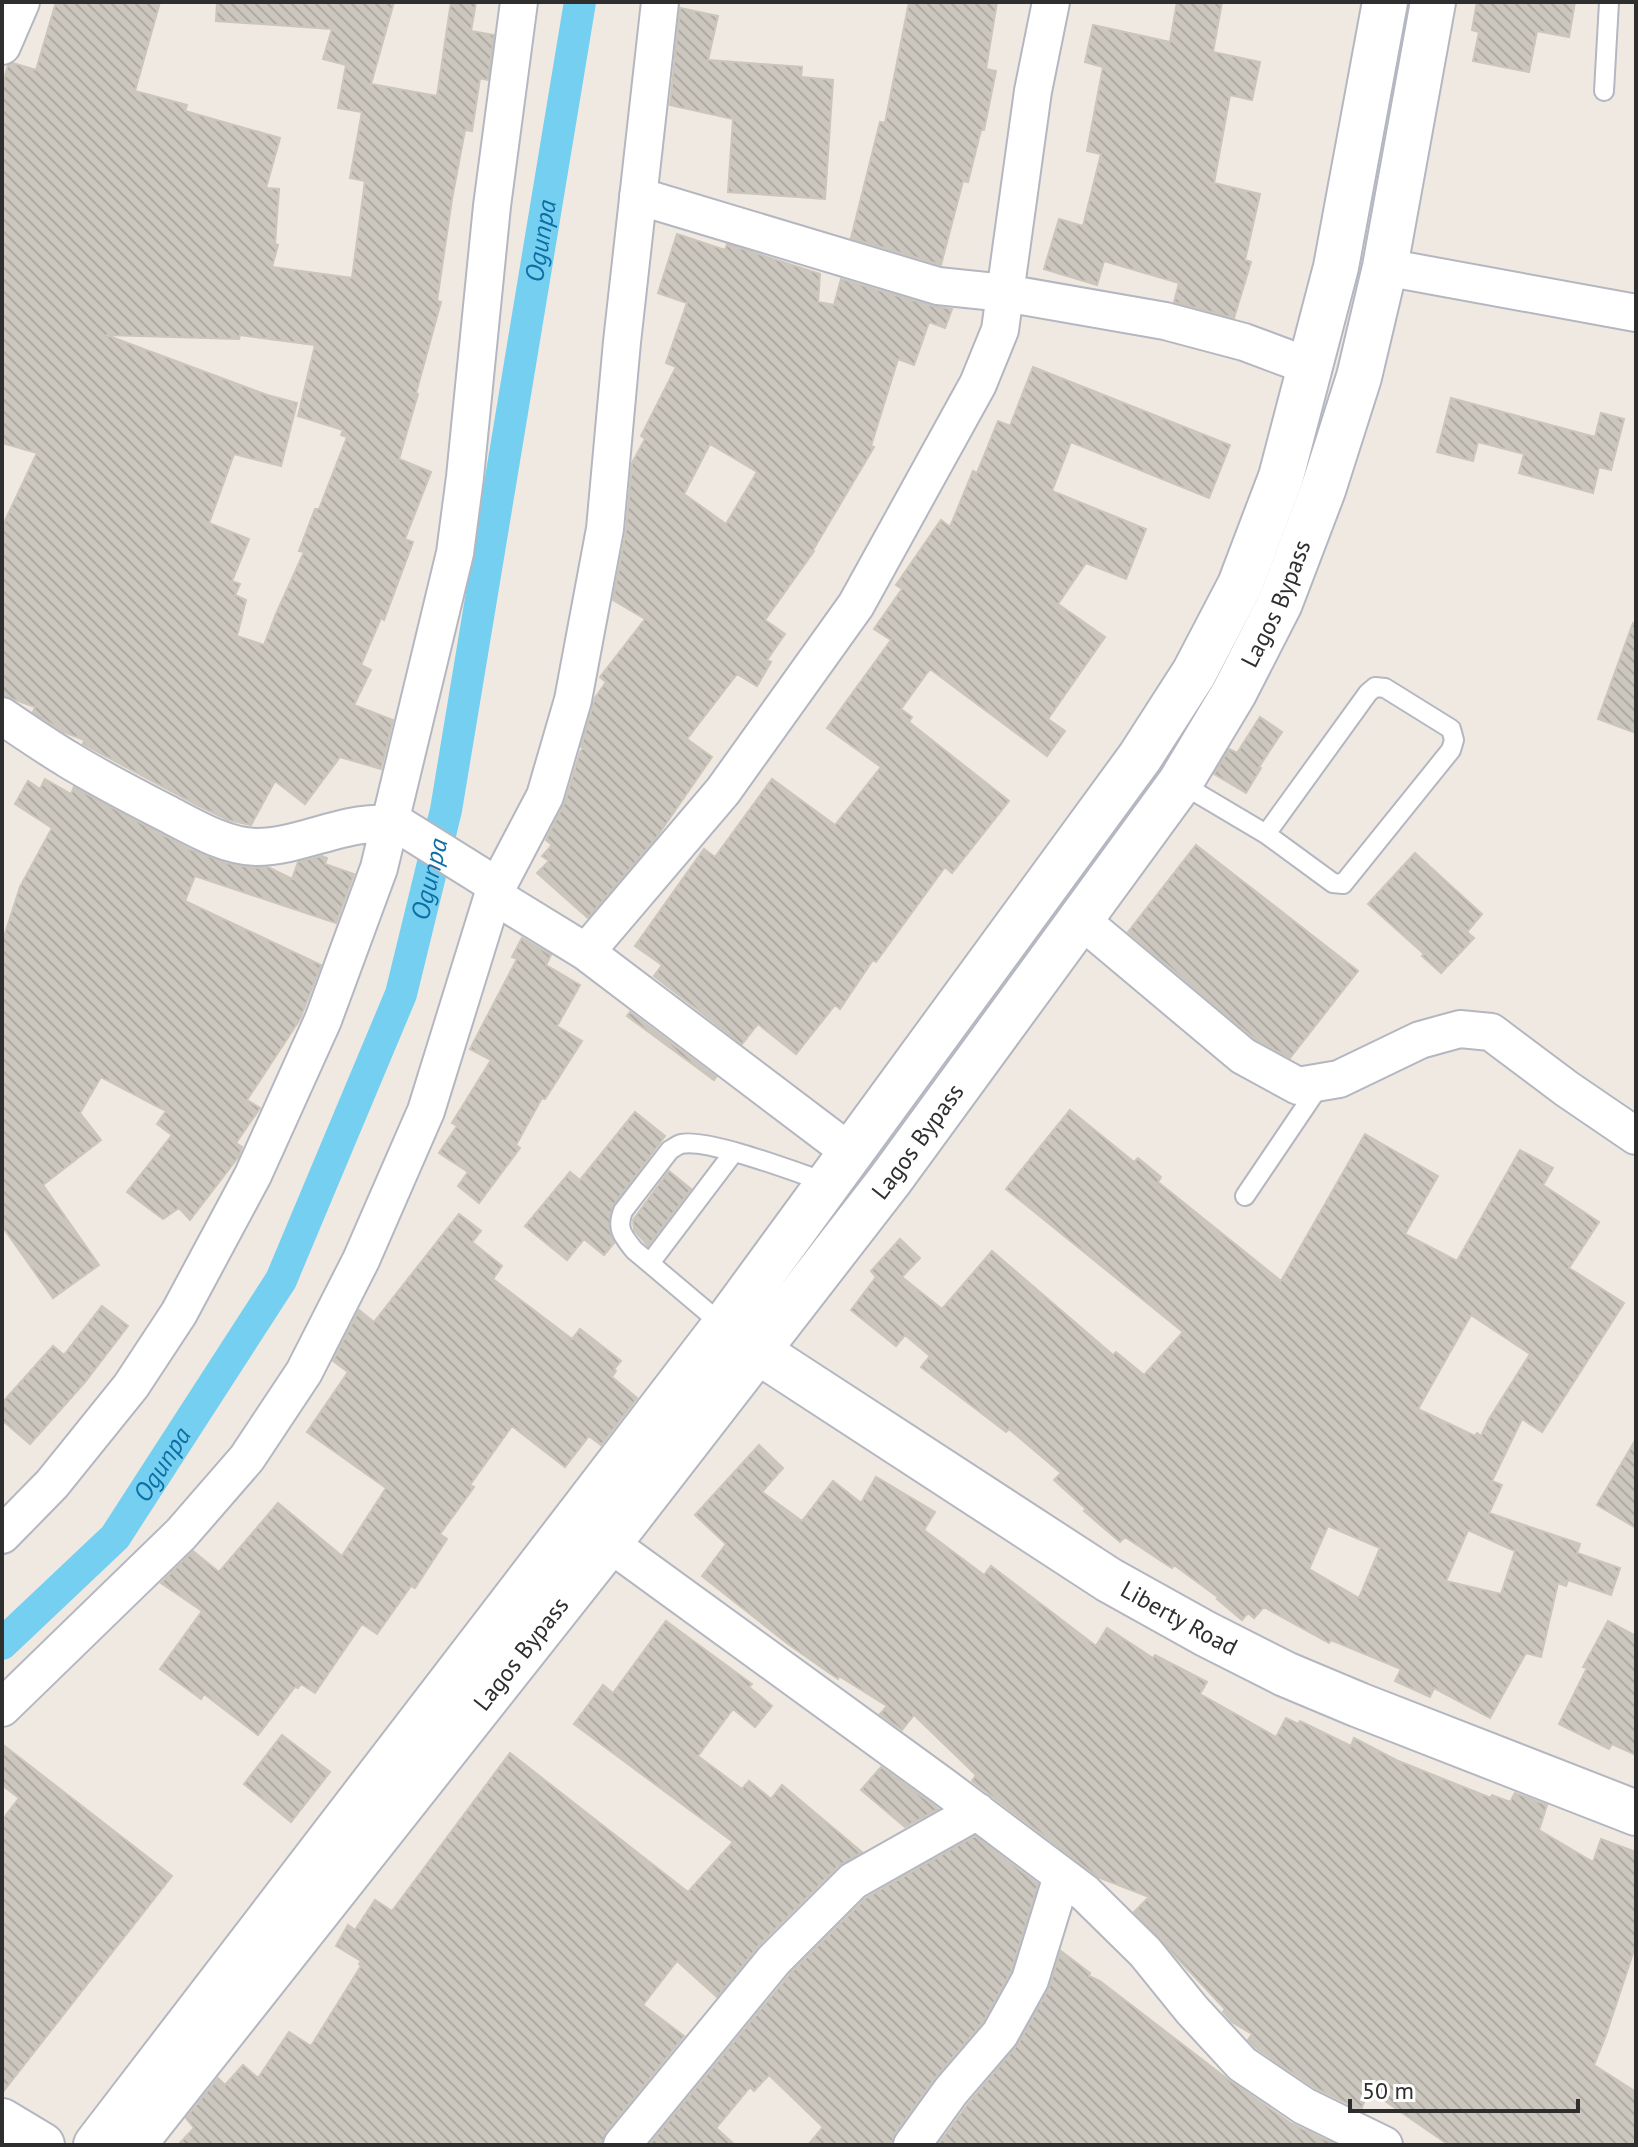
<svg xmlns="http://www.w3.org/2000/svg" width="1638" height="2147" viewBox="0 0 1638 2147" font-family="'PT Sans',sans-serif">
<defs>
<pattern id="building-back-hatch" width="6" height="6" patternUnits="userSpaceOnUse" patternTransform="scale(2)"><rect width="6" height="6" fill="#cbc7bf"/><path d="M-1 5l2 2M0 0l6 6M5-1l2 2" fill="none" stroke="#afaba4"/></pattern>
</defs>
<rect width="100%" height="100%" fill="#efe9e1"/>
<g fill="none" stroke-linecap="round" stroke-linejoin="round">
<path stroke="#75cff0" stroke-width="32" id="s1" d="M 2,1644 L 115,1537 L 281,1280 L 401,994 L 446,810 L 580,2"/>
</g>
<path fill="url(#building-back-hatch)" stroke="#cbc5ba" stroke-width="2" fill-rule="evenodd" d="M 56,2 L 160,2 L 135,91 L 187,105 L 185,111 L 280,138 L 266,188 L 279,189 L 275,244 L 278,245 L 272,267 L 352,278 L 365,181 L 350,178 L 362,112 L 338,108 L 346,65 L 323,59 L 332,29 L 216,21 L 217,2 L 394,2 L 371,84 L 437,96 L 451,2 L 476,2 L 471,31 L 494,35 L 488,80 L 480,78 L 472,131 L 465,130 L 452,199 L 437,301 L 441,302 L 416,393 L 418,394 L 399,459 L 431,472 L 405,539 L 413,542 L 384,620 L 381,618 L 361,665 L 371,670 L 354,705 L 393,720 L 381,769 L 340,757 L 305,804 L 275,781 L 251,825 L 228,820 L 197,805 L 83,744 L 84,740 L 64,732 L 33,712 L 35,707 L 2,695 L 2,527 L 37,453 L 2,443 L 2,87 L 8,65 L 13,63 L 36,70 ZM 106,335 L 239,339 L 240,335 L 315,345 L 298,416 L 343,430 L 341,435 L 347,437 L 319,509 L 315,509 L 299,551 L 304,552 L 276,614 L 264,645 L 237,636 L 246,600 L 235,595 L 240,584 L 232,581 L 249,539 L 209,523 L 234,454 L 281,466 L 297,403 L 267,395 Z
M 909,2 L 997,2 L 986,69 L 996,71 L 984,130 L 981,130 L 968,182 L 963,181 L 941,265 L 851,238 L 880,122 L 885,123 Z
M 1177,2 L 1222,2 L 1213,52 L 1260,62 L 1252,100 L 1230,95 L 1214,183 L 1260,194 L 1245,260 L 1251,262 L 1234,318 L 1174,302 L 1179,283 L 1104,261 L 1097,285 L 1044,269 L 1059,219 L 1083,226 L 1101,154 L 1087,151 L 1103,67 L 1085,62 L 1093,25 L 1170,42 Z
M 1477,2 L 1575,2 L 1569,37 L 1537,31 L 1529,72 L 1473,61 L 1479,32 L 1472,30 Z
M 680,8 L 718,16 L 708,60 L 802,67 L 801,77 L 833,80 L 825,199 L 728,192 L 733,119 L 670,105 Z
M 677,234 L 725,250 L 727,244 L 820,274 L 818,302 L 834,305 L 841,279 L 932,306 L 952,309 L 945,328 L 929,322 L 914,365 L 898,359 L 871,446 L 874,447 L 813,550 L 814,551 L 765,620 L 785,634 L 767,660 L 771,662 L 757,686 L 737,674 L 687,739 L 712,757 L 656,838 L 588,918 L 537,873 L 549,861 L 542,856 L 552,845 L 546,840 L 565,802 L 580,752 L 583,748 L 581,747 L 595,698 L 606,682 L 600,677 L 645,619 L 613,600 L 626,531 L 632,463 L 645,439 L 641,436 L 676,367 L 666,363 L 687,303 L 658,293 ZM 710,444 L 757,472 L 726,524 L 684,494 Z
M 1033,367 L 1230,445 L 1209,498 L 1071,442 L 1052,491 L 1146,529 L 1126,579 L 1086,563 L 1058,604 L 1105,637 L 1048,719 L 1065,731 L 1047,756 L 930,669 L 901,709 L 912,717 L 909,722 L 1009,801 L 952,873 L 945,867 L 876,962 L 873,960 L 840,1009 L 835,1005 L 796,1054 L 758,1024 L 742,1044 L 654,976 L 662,965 L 635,946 L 704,849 L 715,857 L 772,779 L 835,825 L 881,767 L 827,728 L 891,640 L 874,629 L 902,589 L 896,585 L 941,520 L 950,527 L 973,471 L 977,473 L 998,421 L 1010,426 Z
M 1451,398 L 1595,437 L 1601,413 L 1624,419 L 1611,470 L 1599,467 L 1593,493 L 1519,473 L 1524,454 L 1478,442 L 1473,461 L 1437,452 Z
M 1633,623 L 1636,624 L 1636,733 L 1598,719 Z
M 1260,717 L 1282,732 L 1259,767 L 1261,768 L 1246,793 L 1214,774 L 1229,749 L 1237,753 Z
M 45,779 L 71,794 L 74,787 L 189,849 L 226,863 L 254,868 L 268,867 L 292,879 L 298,862 L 322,856 L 327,858 L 325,864 L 354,874 L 336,923 L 195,876 L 185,901 L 321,965 L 300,1019 L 247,1100 L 260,1108 L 236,1143 L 242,1147 L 239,1156 L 190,1220 L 179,1208 L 163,1219 L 127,1192 L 172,1135 L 157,1124 L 166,1111 L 101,1077 L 80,1113 L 101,1140 L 43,1185 L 99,1265 L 53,1298 L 2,1226 L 2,943 L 20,887 L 52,828 L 15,804 L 28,781 L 40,789 Z
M 1196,845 L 1358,971 L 1290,1058 L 1255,1039 L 1128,932 Z
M 1415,853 L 1482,914 L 1467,932 L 1474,938 L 1441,973 L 1422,956 L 1424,954 L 1368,904 Z
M 522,938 L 551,955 L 546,965 L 580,985 L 557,1026 L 582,1041 L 545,1099 L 542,1098 L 516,1145 L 520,1148 L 479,1203 L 458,1186 L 468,1172 L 439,1153 L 457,1126 L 452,1123 L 491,1060 L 470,1049 L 517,959 L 512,957 Z
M 630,1012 L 716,1077 L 714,1080 L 627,1016 Z
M 1070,1110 L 1134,1162 L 1138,1158 L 1161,1177 L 1158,1182 L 1281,1281 L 1365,1134 L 1438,1176 L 1405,1234 L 1457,1261 L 1520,1150 L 1553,1168 L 1543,1185 L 1599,1222 L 1569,1268 L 1624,1303 L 1542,1432 L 1522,1419 L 1492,1481 L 1502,1485 L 1489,1513 L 1580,1544 L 1577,1553 L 1620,1568 L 1611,1595 L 1568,1580 L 1566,1586 L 1558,1583 L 1541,1657 L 1526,1653 L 1490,1718 L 1434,1688 L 1430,1697 L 1395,1681 L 1401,1669 L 1331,1640 L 1329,1643 L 1264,1607 L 1254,1618 L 1248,1613 L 1242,1620 L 1217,1599 L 1219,1598 L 1174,1565 L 1172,1568 L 1125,1537 L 1120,1542 L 1084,1511 L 1086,1509 L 1054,1480 L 1061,1473 L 1009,1429 L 1006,1432 L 921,1367 L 930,1356 L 905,1335 L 896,1346 L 851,1310 L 876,1277 L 871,1271 L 900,1239 L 920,1258 L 902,1277 L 942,1309 L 992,1251 L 1113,1355 L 1116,1352 L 1144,1375 L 1183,1332 L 1006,1189 ZM 1471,1315 L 1530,1354 L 1489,1419 L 1481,1436 L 1477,1433 L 1475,1436 L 1418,1409 ZM 1328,1526 L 1380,1548 L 1359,1598 L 1309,1569 ZM 1468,1530 L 1515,1551 L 1501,1594 L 1446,1581 Z
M 635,1112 L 665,1136 L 612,1207 L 609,1228 L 614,1243 L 604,1255 L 584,1239 L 567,1260 L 525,1226 L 570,1172 L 580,1180 Z
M 669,1171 L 691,1189 L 648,1246 L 634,1230 L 633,1220 Z
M 459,1214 L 481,1231 L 472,1242 L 502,1266 L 493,1279 L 572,1339 L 580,1329 L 621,1361 L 614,1369 L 616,1371 L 612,1377 L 637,1398 L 601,1445 L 589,1436 L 565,1467 L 512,1426 L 470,1485 L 474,1487 L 440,1534 L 447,1539 L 415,1588 L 411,1586 L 377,1634 L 362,1624 L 315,1693 L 301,1684 L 298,1688 L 295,1687 L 258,1735 L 204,1694 L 201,1699 L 160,1669 L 202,1611 L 161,1583 L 193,1551 L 219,1572 L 278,1503 L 342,1556 L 386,1488 L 307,1432 L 348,1372 L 333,1361 L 359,1310 L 374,1322 Z
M 102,1306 L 128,1326 L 85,1382 L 30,1444 L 2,1420 L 2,1403 L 53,1346 L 64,1355 Z
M 1636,1439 L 1636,1528 L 1597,1505 Z
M 759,1445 L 783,1468 L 762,1492 L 802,1521 L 833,1481 L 861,1503 L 876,1477 L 935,1512 L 924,1530 L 984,1575 L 991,1566 L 1096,1646 L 1107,1628 L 1153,1658 L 1155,1655 L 1207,1682 L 1200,1694 L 1276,1737 L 1286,1718 L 1298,1724 L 1300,1721 L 1351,1746 L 1354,1738 L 1396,1760 L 1491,1798 L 1492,1795 L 1510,1802 L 1515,1793 L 1547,1805 L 1539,1830 L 1593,1862 L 1601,1839 L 1636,1852 L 1636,1944 L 1606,2035 L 1594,2065 L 1636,2092 L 1636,2145 L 1449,2145 L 1369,2090 L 1361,2110 L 1315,2088 L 1256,2048 L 1248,2040 L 1252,2034 L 1232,2022 L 1223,2012 L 1225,2009 L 1134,1912 L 1149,1897 L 1098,1877 L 972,1781 L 976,1775 L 914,1715 L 902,1730 L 880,1714 L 887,1706 L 839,1676 L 838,1679 L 788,1644 L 702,1576 L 726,1544 L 695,1515 Z
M 666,1621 L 752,1684 L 749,1687 L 772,1706 L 755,1727 L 733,1709 L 698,1756 L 742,1789 L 749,1781 L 771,1799 L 782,1785 L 862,1852 L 838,1866 L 759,1945 L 717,1997 L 677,1961 L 643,2005 L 684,2036 L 606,2132 L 602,2145 L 178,2145 L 194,2128 L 186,2118 L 218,2078 L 225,2085 L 243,2065 L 258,2078 L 289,2032 L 311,2046 L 361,1966 L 359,1964 L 361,1961 L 336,1946 L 348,1925 L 355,1930 L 375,1900 L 392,1911 L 510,1753 L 688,1892 L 733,1842 L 574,1724 L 603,1685 L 613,1693 Z
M 1608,1621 L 1636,1636 L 1636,1755 L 1612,1744 L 1609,1749 L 1559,1724 L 1587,1668 L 1583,1667 Z
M 282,1735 L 330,1772 L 291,1822 L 244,1784 Z
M 2,1744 L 172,1876 L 2,2093 L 2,1820 L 19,1798 L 2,1785 Z
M 881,1767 L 928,1801 L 938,1809 L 905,1827 L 861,1790 Z
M 975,1836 L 1038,1884 L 1011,1972 L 983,2022 L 934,2079 L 895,2133 L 891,2145 L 808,2145 L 823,2127 L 769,2075 L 754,2091 L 750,2087 L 716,2128 L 735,2145 L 649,2145 L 790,1974 L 866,1898 Z
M 1061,1951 L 1090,1973 L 1089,1976 L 1100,1981 L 1230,2081 L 1292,2124 L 1336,2145 L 938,2145 L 968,2104 L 1018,2044 L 1048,1990 Z"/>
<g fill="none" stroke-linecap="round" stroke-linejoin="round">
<defs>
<path id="lane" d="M 1604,91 L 1609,2
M 1180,783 L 1266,834 L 1333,883 L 1343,884 L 1451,750 L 1454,740 L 1451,729 L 1385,688 L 1375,687 L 1368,693 L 1266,834
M 1245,1196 L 1322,1082
M 650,1263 L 734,1152
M 724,1326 L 634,1250 C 623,1236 616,1229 623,1211 L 670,1150 C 674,1148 677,1145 681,1144 C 708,1138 798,1173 828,1183"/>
<path id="street" d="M 2,46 L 21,2
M 638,196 L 938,286 L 1005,293 L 1165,321 L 1244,342 L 1311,367
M 1385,267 L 1636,313
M 2,716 C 24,731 46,746 69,760 C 100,779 133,796 166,813 C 193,827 224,846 256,847 C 305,847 352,815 401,826 L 497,886 L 493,895 L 586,952 L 850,1152
M 1081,920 L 1243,1056 L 1298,1086 L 1339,1079 L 1420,1040 L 1460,1029 L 1491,1032 L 1567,1089 L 1636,1136
M 586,952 L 723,791 L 856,605 L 978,384 L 1000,330 L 1033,91 L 1051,2
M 2,1535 L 52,1484 L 131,1386 L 179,1313 L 253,1175 L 323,1020 L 379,868 L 455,553 L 465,477 L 492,206 L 519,2
M 609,1543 L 943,1786 L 1085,1893 L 1145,1952 L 1192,2010 L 1242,2064 L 1304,2106 L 1384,2145
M 2,1708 L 181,1534 L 247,1458 L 304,1372 L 361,1260 L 426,1111 L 493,895 L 545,796 L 573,700 L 605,529 L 622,342 L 660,2
M 622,2145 L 774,1960 L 853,1881 L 977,1811
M 912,2145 L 951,2091 L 1000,2034 L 1030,1980 L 1062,1876"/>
<g id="secondary">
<path id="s2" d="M 738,1336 L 759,1352 L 1109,1580 L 1206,1634 L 1285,1674 L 1359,1705 L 1636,1813"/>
<path d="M 2,2121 L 42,2145"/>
<path d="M 96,2145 L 724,1326 L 1140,757 L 1194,673 L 1240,585 L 1281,477 L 1336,267 L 1385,2"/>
<path id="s3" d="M 133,2145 L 609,1543 L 890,1180 L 1180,783 L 1234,693 L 1280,603 L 1323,490 L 1359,377 L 1385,267 L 1433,2"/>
</g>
</defs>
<use href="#lane" stroke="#b4b7c1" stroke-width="22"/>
<use href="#street" stroke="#b4b7c1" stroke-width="40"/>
<use href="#secondary" stroke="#b4b7c1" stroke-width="48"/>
<use href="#lane" stroke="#fff" stroke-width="18"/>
<use href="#street" stroke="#fff" stroke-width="36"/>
<use href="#secondary" stroke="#fff" stroke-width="44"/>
</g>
<g text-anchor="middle" stroke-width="6" stroke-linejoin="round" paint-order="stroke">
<g font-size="24" fill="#2e2e2e" stroke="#fff">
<text dy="8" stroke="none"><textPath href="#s3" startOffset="1922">Lagos Bypass</textPath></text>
<text dy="8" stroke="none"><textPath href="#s3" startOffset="1274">Lagos Bypass</textPath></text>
<text dy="8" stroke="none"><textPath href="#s2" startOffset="524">Liberty Road</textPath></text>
<text dy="8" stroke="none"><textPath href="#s3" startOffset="626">Lagos Bypass</textPath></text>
</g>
<g font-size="26" font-style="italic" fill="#0d6fa3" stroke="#fff">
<text dy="9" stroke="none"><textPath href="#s1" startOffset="1538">Ogunpa</textPath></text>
<text dy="9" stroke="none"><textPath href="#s1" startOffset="890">Ogunpa</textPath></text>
<text dy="9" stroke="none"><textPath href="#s1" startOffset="242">Ogunpa</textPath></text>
</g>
</g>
<rect width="1638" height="2147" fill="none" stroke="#2e2e2e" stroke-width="8"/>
<path d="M1350 2099v12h228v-12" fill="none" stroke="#2e2e2e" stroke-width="4"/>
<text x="1362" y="2099" font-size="24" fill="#2e2e2e" stroke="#ffffff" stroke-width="6" paint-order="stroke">50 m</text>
</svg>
